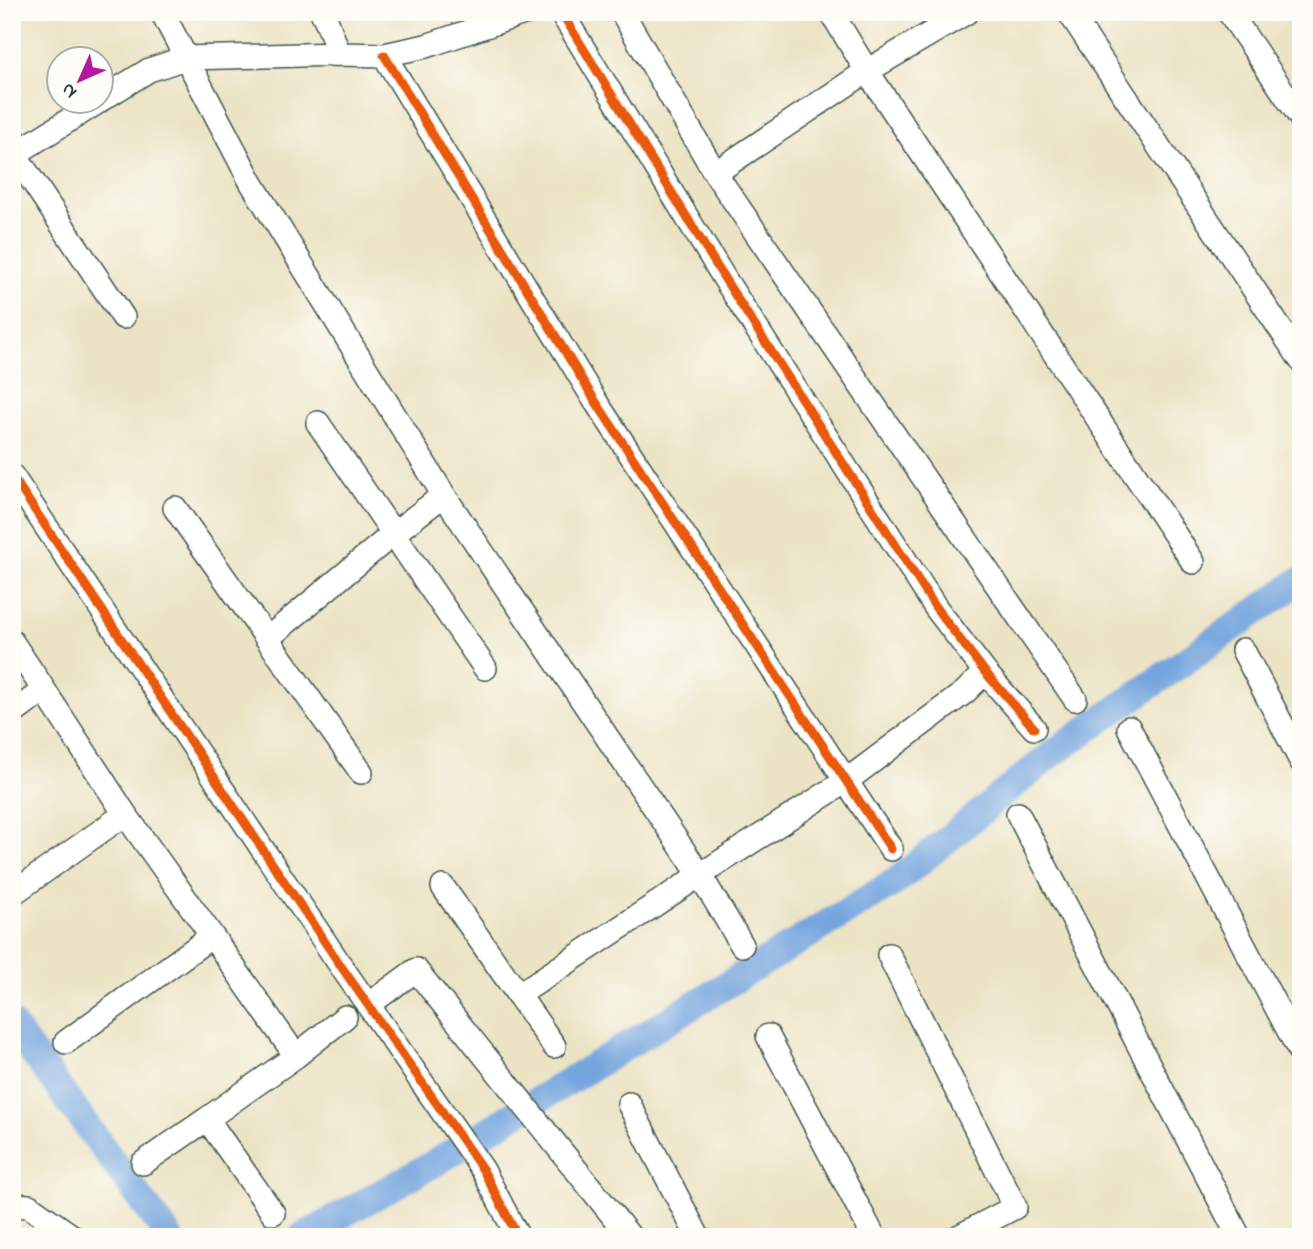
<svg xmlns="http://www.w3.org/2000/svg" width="1313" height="1249" viewBox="0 0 1313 1249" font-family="'Indie Flower',sans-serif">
<rect width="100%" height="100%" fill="#fdfcf7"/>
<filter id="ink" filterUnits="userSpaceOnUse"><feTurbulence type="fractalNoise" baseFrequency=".0143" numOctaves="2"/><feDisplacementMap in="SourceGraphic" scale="14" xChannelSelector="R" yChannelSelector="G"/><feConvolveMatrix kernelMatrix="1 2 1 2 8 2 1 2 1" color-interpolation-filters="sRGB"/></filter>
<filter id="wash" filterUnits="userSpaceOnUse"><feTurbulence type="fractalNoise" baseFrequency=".00686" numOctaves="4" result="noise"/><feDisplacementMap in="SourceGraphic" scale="28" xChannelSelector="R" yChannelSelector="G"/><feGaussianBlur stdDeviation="1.57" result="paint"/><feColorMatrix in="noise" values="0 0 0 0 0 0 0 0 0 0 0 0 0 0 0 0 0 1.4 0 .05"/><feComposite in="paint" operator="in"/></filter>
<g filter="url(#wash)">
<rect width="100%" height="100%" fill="#ece3c4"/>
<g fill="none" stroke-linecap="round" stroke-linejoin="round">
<path stroke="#74a5de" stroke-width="28" d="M 12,1025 L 169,1237
M 302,1237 L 433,1164 L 895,882 L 1052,754 L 1301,580"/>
</g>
</g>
<g filter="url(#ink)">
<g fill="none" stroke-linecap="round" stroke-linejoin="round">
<defs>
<path id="minor" d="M 162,12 L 251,182 L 443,494
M 322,12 L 327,22 L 339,54
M 561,12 L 726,281 L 936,608 L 985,672 L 1034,728
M 622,12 L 715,173 L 1075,699
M 831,12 L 867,71 L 1193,562
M 1069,12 L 1301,360
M 1229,12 L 1301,118
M 384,55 L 594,399 L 891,849
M 102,99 L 149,70 L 185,58 L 339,54 L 384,55 L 426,46 L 527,12
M 12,150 L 123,317
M 15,154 L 98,102
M 715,173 L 867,71 L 967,12
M 318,423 L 485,668
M 12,476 L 345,972 L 483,1170 L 518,1237
M 175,508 L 361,772
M 268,638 L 393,534 L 432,504 L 443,494 L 700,875 L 742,945
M 12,642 L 44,690
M 1243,650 L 1301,761
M 12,714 L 44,690 L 125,814
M 1129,728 L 1301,1054
M 1018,814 L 1239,1237
M 443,887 L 554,1046
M 12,894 L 125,814 L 212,936
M 889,955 L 1015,1207 L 958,1237
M 518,995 L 700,875 L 846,781 L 965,692 L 985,672
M 368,1005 L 416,970 L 630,1237
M 768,1036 L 874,1237
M 66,1042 L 212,936 L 296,1056
M 629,1104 L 698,1237
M 207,1119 L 296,1056 L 345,1017
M 143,1163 L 207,1119 L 273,1213
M 12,1205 L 29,1206 L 73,1237"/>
</defs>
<use href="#minor" stroke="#3e564a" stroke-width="26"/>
<use href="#minor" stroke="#fff" stroke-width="23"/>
<defs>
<path id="cycleway" d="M 561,12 L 726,281 L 936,608 L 985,672 L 1034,728
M 384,55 L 594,399 L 891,849
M 12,476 L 345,972 L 483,1170 L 518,1237"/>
</defs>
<use href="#cycleway" stroke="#fdfcf7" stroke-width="13"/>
<use href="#cycleway" stroke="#e8590c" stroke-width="9"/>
</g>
</g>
<rect width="1313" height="1249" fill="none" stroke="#fdfcf7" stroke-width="42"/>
<g transform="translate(80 80) rotate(225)"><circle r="33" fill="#fdfcf7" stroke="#a4b0a9" stroke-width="2"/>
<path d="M0-5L12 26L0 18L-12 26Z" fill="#b5179e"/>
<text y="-10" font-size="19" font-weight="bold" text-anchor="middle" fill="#1f3d34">N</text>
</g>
</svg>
